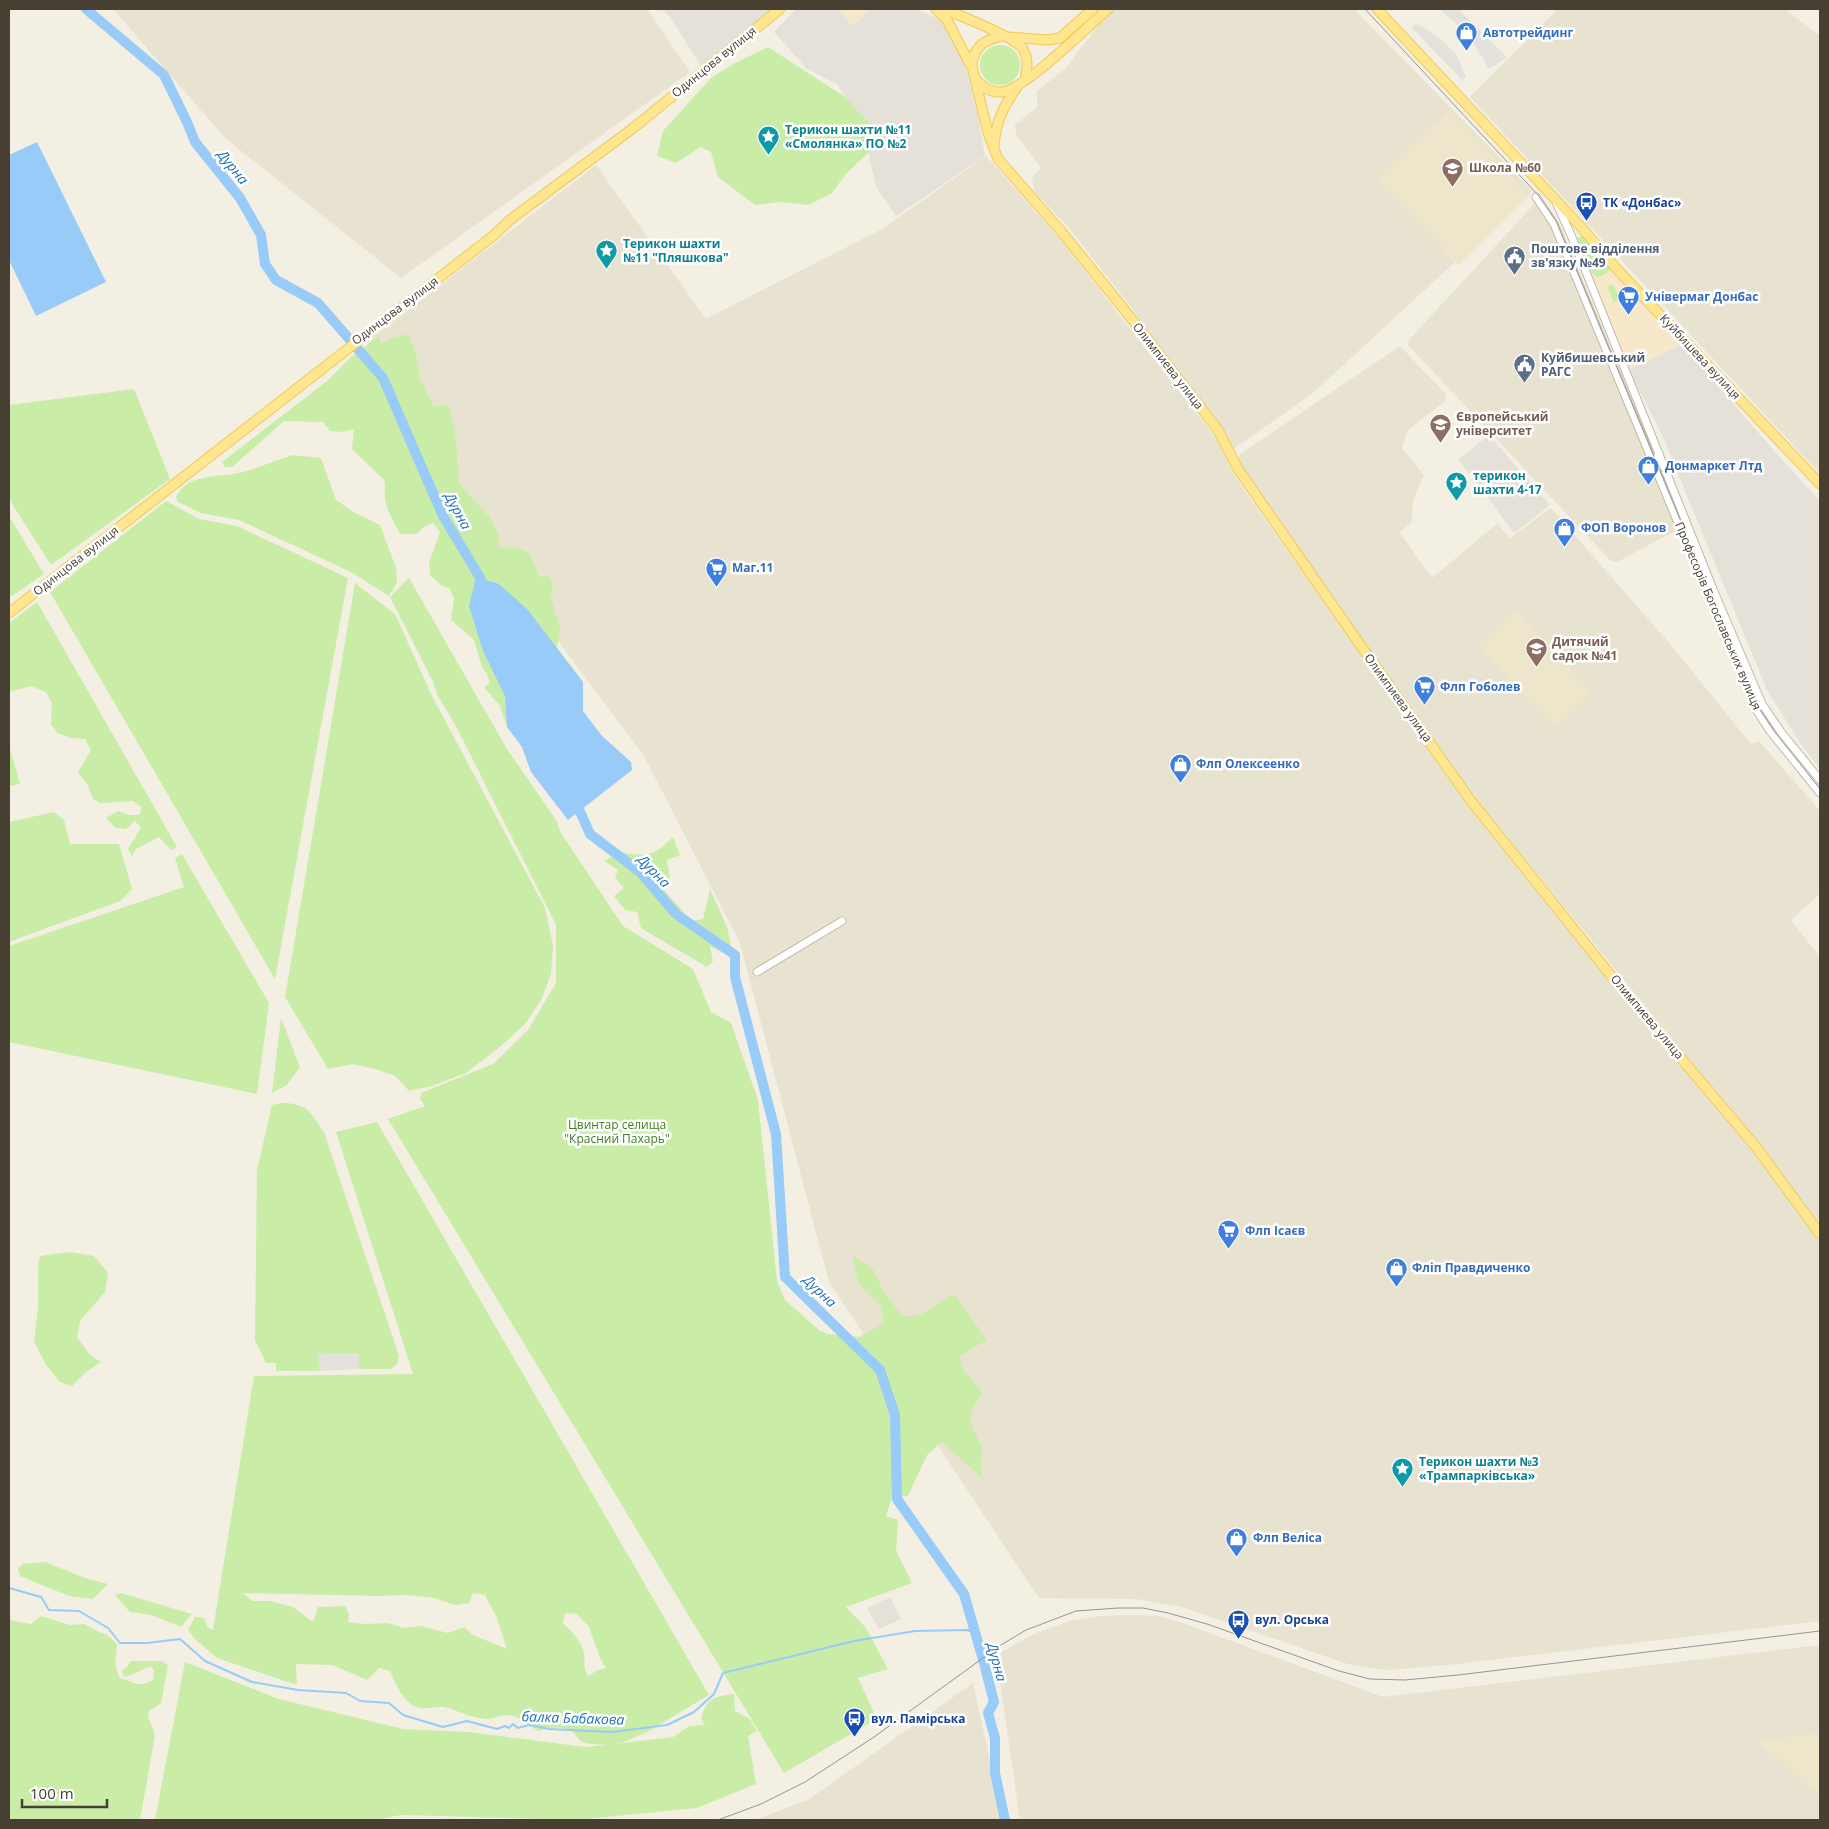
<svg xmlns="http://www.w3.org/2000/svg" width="1829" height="1829" viewBox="0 0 1829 1829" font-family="'Open Sans',sans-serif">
<rect width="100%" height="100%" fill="#f3efe3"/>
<path fill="#e8e2d0" d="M 113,9 L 647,9 L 690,72 L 401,278 L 225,138 Z
M 1080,9 L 1354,9 L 1532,191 L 1312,394 L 1232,450 L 1134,311 L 1069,228 L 1034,191 L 1032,177 L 1041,168 L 1016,135 L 1015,125 L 1037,107 L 1037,91 L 1065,69 L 1097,27 Z
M 1558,9 L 1785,9 L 1820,36 L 1820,474 L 1470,97 Z
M 986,156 L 1058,237 L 1216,438 L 1235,477 L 1469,808 L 1749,1144 L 1820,1242 L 1820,1621 L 1457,1664 L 1390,1670 L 1369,1668 L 1348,1664 L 1182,1607 L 1136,1599 L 1039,1598 L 829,1282 L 740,943 L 644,756 L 494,555 L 367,342 L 596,165 L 706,319 L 882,229 Z
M 1537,201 L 1554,224 L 1677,530 L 1617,562 L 1611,561 L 1408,345 L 1407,342 Z
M 1400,346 L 1446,394 L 1445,401 L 1407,431 L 1402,448 L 1424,475 L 1413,501 L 1412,521 L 1400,533 L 1432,578 L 1497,524 L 1510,538 L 1551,508 L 1671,645 L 1751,744 L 1759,741 L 1820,811 L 1820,894 L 1791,920 L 1820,957 L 1820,1226 L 1756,1141 L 1480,804 L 1241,473 L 1236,461 L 1240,454 Z
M 1133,1615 L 1157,1616 L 1174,1620 L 1383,1697 L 1820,1645 L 1820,1820 L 1020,1820 L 997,1660 L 1003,1651 L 1036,1633 L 1073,1620 L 1102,1616 Z
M 973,1683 L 1003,1820 L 754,1820 L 808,1800 Z"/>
<path fill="#f8e8cb" d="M 837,9 L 870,9 L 853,26 Z
M 1612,269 L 1682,344 L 1629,370 L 1590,272 L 1596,277 Z"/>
<path fill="#e5e0d8" d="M 661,9 L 774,9 L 701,66 L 670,17 Z
M 796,9 L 837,9 L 853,26 L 870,9 L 916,9 L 943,21 L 961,53 L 969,79 L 977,112 L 985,156 L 896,216 L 876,187 L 863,127 L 837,84 L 806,68 L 774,32 Z
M 1682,344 L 1775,452 L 1820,501 L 1820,769 L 1801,744 L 1767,690 L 1663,437 L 1629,370 Z
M 1489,435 L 1550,505 L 1514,533 L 1472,476 L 1458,460 Z
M 890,1597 L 901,1619 L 879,1629 L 867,1608 Z"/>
<path fill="#eee6cb" d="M 1450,110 L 1529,196 L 1459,266 L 1376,178 Z
M 1517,610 L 1592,692 L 1554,727 L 1479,645 Z
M 1820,1733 L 1820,1796 L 1757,1741 Z"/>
<path fill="#c9eda7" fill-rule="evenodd" d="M980 65a20 20 0 1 1 40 0a20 20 0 1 1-40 0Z
M 768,47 L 845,97 L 868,122 L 876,143 L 865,156 L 845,175 L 831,194 L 808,205 L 780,202 L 755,205 L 718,177 L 711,152 L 701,147 L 676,163 L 657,156 L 663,131 L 711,78 L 735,63 Z
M 1582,235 L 1612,269 C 1608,271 1602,277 1598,277 C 1589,276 1579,247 1576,239 Z
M 1612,284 L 1621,298 L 1614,303 L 1607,287 Z
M 409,334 L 416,355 L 420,379 L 434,407 L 448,405 L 455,430 L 459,483 L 491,519 L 499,536 L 498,547 C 509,547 521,548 530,554 L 539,577 L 549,576 L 553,585 L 551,598 L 560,627 L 557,648 L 583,682 L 505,696 L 507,727 L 500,706 L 484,687 L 490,683 L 487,674 L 482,667 L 474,640 L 451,620 L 454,598 L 449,588 L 442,586 L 430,575 L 429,563 L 440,532 L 433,523 L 424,527 L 417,534 L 400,534 C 395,523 387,512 385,500 C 384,493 386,487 384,480 L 352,449 L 354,429 L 341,432 L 330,431 L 323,422 L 284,421 L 232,467 L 225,467 L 222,462 L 327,381 L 352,356 L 379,336 L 381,344 L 393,338 Z
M 134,389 L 170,479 L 51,565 L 9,499 L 9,405 Z
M 292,455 L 321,458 L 336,500 L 355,513 L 380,525 L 396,568 L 397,582 L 389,596 L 351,572 L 239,520 L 201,513 L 178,502 L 176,497 C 188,472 220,478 243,472 C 259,468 276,460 292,455 Z
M 166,501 L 199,519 L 237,526 L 348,578 L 275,979 L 50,592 Z
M 9,516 L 44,574 L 9,598 Z
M 409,578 L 507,749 L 556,820 L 561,833 L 623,926 L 693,969 L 711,1012 L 731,1023 L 758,1100 L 777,1281 L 785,1300 L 820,1331 L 829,1334 L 859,1337 L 884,1323 L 880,1305 L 858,1283 L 853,1256 L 873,1269 L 884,1293 L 904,1317 L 922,1314 L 954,1294 L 987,1340 L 959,1356 L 963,1369 L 983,1393 L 974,1405 L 970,1417 L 974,1431 L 982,1447 L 981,1477 L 942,1442 L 927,1455 L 908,1496 L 892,1497 L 886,1516 L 898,1520 L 896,1551 L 912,1583 L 846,1607 L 866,1628 L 888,1669 L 858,1678 L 877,1719 L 784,1773 L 388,1119 L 425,1106 L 420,1099 L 421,1093 L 493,1064 L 528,1030 L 556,983 L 556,925 L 458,730 L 437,694 L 433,682 L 390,597 Z
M 355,583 L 395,614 L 432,696 L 545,908 L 553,945 L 551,974 L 541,1000 L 525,1024 L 501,1046 L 466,1073 L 432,1086 L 409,1091 L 395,1076 L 375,1069 L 353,1064 L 328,1069 L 285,997 Z
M 37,602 L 177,847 L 171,850 L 159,837 L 136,849 L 132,856 L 128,849 L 141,828 L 135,821 L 126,829 L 116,828 L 106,818 L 118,811 L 130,815 L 139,815 L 142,808 L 133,801 L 100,803 L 93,799 L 87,784 L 78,773 L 91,750 L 85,739 L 71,738 L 57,733 L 51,724 L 52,703 L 46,692 L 31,686 L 9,692 L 9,623 Z
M 9,745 L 20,784 L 9,786 Z
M 54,812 L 64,820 L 70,844 L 119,844 L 132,889 L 120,901 L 9,942 L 9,822 Z
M 673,837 L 680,855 L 667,860 L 670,879 L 660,886 L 692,921 L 703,919 L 710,889 L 727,927 L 731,944 L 723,953 L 710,946 L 713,961 L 707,967 L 641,928 L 637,912 L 625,910 L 614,896 L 624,888 L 615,878 L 618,870 L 604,861 L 621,852 C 647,858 655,855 673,837 Z
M 182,854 L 269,1003 L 257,1094 L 9,1042 L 9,946 L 184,887 L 175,858 Z
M 281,1018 L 300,1067 L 287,1085 L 272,1093 Z
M 281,1103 C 308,1103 310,1112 324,1132 L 399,1356 L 397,1364 L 391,1369 L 359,1369 L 358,1353 L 319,1354 L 319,1371 L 276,1371 L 276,1363 L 266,1363 L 255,1340 L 257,1170 L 272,1105 Z
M 377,1122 L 709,1695 L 649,1731 L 627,1741 L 614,1744 L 673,1737 L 689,1726 L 705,1725 L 701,1718 C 708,1697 713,1697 734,1694 L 735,1711 L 750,1719 L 757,1731 L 748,1736 L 756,1784 L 697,1808 L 576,1820 L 401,1815 L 374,1820 L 155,1820 L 185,1662 L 279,1699 L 403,1729 L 469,1732 L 585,1747 L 606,1745 C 599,1744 590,1745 582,1742 C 579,1740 577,1736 574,1733 C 563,1725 551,1727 539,1731 C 530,1727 522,1718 513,1716 C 502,1713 495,1719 486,1719 C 472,1718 458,1711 445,1707 C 437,1706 429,1709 421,1708 C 405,1707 396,1684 390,1671 L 379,1668 L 367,1680 L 332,1665 L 296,1664 L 297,1685 L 217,1658 L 195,1639 L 188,1630 L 195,1617 L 204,1618 L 207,1627 L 213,1630 L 254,1376 L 413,1374 L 336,1132 ZM 243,1593 L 378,1596 L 407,1595 L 434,1598 L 455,1605 L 469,1603 L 473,1593 L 485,1595 L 497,1618 L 507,1649 L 473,1635 L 464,1627 L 448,1633 L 420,1626 L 404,1628 L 388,1623 L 366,1624 L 348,1622 L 349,1614 L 345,1606 L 318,1607 L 313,1622 L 293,1607 L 270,1601 L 252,1601 ZM 565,1613 L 577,1614 L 589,1627 L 600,1658 L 606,1668 L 596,1671 L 588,1676 C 582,1666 586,1663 584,1653 C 581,1640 571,1631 563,1623 Z
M 70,1252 L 94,1256 L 108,1273 L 105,1292 L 80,1321 L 77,1337 L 90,1355 L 101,1362 L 86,1372 L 72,1386 L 60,1382 L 46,1365 L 34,1341 L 38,1308 L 38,1267 L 40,1256 Z
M 45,1562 L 85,1578 L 108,1584 L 93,1599 L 69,1596 L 20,1576 L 18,1569 L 23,1564 Z
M 121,1593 L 192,1614 L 181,1627 L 151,1615 L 130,1612 L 115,1595 Z
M 41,1616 L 70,1625 L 84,1624 L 95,1630 L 107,1635 L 117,1644 C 116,1658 113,1667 121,1679 C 137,1681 134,1689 153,1680 L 154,1671 L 151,1666 L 126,1677 L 123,1675 L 122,1671 L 127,1667 L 131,1661 L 162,1661 L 168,1665 L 161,1703 L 149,1711 L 148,1716 L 155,1735 L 140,1820 L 9,1820 L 9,1618 L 13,1621 L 31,1624 Z"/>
<path fill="#e3e1dc" d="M 1439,9 L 1458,9 L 1507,57 L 1489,69 L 1468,34 Z
M 1418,24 L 1442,40 L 1456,54 L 1466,77 L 1462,80 L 1411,27 Z
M 359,1353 L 359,1369 L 319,1371 L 318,1354 Z"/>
<path fill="#98cbf8" d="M 37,142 L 106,282 L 36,316 L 9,260 L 9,155 Z
M 476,577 L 499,584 L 527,609 L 583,682 L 583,711 L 602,736 L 631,762 L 632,770 L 568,820 L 531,772 L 522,747 L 507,727 L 505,696 L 483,651 L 469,606 Z"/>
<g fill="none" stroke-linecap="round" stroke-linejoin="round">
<path stroke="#98cbf8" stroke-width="2" d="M 9,1588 L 41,1597 L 49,1610 L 79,1611 L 108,1628 L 120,1643 L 147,1643 L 180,1639 L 205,1661 L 252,1682 L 298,1690 L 346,1693 L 360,1701 L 389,1703 L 403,1715 L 443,1727 L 467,1721 L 497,1729 L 505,1726 L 509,1728 L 513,1724 L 518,1728 L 529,1725 L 549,1729 L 612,1732 L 667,1725 L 694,1712 L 714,1694 L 723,1673 L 854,1641 L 915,1631 L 968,1630 L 976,1634"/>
<path stroke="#98cbf8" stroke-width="10" d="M 86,9 L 164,75 L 187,122 L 195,142 L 240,198 L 261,235 L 265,264 L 276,280 L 318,303 L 383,378 L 443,516 L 479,576 L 485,589
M 574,798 L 590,834 L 640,872 L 676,914 L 735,955 L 735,977 L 776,1134 L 785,1277 L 880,1370 L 895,1415 L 897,1499 L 964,1594 L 984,1663 L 994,1702 L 988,1713 L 995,1738 L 995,1773 L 1005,1820"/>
<defs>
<path id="minor" d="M 1536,197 L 1554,224 L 1654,465
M 1556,202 L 1574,242 L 1715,594 L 1762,704 L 1781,732 L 1820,780
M 1659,453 L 1654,465 L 1755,708 L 1770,731 L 1820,793
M 757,972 L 842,921"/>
<path id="major" d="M 936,9 L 947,20 L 971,66
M 943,9 C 959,15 1015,37 1023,49 C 1029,59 1027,69 1025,80
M 1377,9 L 1582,228 L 1615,267 L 1820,484
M 1003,36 C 985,39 973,47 972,66 L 988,133 L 998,159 L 1060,230 L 1135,323 L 1218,430 L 1238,469 L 1354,636 L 1471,801 L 1609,973 L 1756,1147 L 1820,1234
M 1010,37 L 1047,40 L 1060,38 L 1093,9
M 975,79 C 982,86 990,93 1002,92 C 1024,90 1088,26 1108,9
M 994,146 C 996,121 1003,107 1017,87
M 9,613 L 453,267 L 494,235 L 511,219 L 632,129 L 780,9"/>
</defs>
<use href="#minor" stroke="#c0b8a5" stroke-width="9"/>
<use href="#major" stroke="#f0ca54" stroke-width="11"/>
<use href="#minor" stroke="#fff" stroke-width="7"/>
<use href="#major" stroke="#ffe690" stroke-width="9"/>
<path stroke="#949494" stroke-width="1" d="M 1365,9 L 1538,195 L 1556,221 L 1758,707 L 1774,731 L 1820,789
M 718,1820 L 761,1804 L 805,1782 L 874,1737 L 1001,1645 L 1026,1630 L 1076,1611 L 1118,1608 L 1143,1608 L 1168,1613 L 1207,1624 L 1339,1671 L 1370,1679 L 1405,1680 L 1458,1675 L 1820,1631"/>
</g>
<defs>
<symbol id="shop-pin" viewBox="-11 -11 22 30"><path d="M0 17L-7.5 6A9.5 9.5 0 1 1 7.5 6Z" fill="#3f7fe0" stroke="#fff"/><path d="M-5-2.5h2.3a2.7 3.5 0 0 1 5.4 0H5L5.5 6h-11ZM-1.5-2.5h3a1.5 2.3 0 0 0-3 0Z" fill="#fff"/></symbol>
<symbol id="sight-pin" viewBox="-11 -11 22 30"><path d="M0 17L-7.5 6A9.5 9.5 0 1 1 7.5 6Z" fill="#0f9aa8" stroke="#fff"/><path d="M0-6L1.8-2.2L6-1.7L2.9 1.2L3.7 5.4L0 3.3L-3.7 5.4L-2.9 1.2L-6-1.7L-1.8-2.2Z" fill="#fff"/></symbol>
<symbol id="school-pin" viewBox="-11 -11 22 30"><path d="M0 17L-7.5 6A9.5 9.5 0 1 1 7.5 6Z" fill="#8d6e63" stroke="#fff"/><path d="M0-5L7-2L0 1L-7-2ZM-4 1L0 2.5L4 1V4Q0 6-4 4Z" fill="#fff"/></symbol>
<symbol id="bus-pin" viewBox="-11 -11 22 30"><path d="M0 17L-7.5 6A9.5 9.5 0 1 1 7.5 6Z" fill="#1a4fb4" stroke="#fff"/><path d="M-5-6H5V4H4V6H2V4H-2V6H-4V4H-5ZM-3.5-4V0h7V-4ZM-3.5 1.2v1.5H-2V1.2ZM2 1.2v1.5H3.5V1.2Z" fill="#fff"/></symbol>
<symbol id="civic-pin" viewBox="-11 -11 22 30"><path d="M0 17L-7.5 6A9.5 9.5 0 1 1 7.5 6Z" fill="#5c6f8a" stroke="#fff"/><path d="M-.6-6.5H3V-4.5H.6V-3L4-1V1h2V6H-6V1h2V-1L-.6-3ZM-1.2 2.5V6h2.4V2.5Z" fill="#fff"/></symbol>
<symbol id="supermarket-pin" viewBox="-11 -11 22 30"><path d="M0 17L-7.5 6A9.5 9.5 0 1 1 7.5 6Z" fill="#3f7fe0" stroke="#fff"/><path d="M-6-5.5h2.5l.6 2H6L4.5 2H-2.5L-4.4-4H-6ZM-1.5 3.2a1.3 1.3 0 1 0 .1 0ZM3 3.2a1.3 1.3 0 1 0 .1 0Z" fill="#fff"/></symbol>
<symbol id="university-pin" viewBox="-11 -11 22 30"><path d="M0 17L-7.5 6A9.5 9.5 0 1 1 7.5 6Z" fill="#8d6e63" stroke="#fff"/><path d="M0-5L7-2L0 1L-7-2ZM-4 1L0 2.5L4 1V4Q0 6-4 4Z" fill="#fff"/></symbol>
</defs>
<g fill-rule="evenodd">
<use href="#shop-pin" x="1454" y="20" width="25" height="34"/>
<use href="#sight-pin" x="756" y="124" width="25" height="34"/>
<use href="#school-pin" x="1440" y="156" width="25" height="34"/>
<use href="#bus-pin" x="1574" y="190" width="25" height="34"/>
<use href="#sight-pin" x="594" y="238" width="25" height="34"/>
<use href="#civic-pin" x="1502" y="244" width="25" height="34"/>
<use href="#supermarket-pin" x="1616" y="284" width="25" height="34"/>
<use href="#civic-pin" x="1512" y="352" width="25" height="34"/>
<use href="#university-pin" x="1428" y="412" width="25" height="34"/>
<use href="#shop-pin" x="1636" y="454" width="25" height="34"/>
<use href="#sight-pin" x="1444" y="470" width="25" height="34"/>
<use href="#shop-pin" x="1552" y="516" width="25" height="34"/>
<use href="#supermarket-pin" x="704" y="556" width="25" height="34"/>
<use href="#school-pin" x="1524" y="636" width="25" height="34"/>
<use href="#supermarket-pin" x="1412" y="674" width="25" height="34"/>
<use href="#shop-pin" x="1168" y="752" width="25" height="34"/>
<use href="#supermarket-pin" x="1216" y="1218" width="25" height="34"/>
<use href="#shop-pin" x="1384" y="1256" width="25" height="34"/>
<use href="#sight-pin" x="1390" y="1456" width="25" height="34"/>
<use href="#shop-pin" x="1224" y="1526" width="25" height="34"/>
<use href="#bus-pin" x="1226" y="1608" width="25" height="34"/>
<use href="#bus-pin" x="842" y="1706" width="25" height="34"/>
</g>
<g text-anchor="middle" stroke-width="5" stroke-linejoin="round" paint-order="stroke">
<g font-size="12" font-weight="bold" fill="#366cbe" stroke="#fff" text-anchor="start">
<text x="1483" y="37">Автотрейдинг</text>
<text x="1645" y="301">Універмаг Донбас</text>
<text x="1665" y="470">Донмаркет Лтд</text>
<text x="1581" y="532">ФОП Воронов</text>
<text x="732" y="572">Маг.11</text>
<text x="1440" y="691">Флп Гоболев</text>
<text x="1196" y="768">Флп Олексеенко</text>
<text x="1245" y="1235">Флп Ісаєв</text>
<text x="1412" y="1272">Фліп Правдиченко</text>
<text x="1253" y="1542">Флп Веліса</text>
</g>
<g font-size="12" fill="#463f32" stroke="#fff">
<text transform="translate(714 62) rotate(-39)" y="4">Одинцова вулиця</text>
<text transform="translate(395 311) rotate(-37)" y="4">Одинцова вулиця</text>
<text transform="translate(1700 357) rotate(47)" y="4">Куйбишева вулиця</text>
<text transform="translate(1168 366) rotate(52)" y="4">Олимпиева улица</text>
<text transform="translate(76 561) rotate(-38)" y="4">Одинцова вулиця</text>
<text transform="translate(1718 616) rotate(67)" y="4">Професорів Богославських вулиця</text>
<text transform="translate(1398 698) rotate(54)" y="4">Олимпиева улица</text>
<text transform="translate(1647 1017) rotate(50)" y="4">Олимпиева улица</text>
</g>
<g font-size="12" font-weight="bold" fill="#0d838f" stroke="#fff" text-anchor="start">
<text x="785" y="134">Терикон шахти №11<tspan x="785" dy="14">«Смолянка» ПО №2</tspan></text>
<text x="623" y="248">Терикон шахти<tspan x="623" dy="14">№11 "Пляшкова"</tspan></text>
<text x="1473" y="480">терикон<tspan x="1473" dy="14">шахти 4-17</tspan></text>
<text x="1419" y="1466">Терикон шахти №3<tspan x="1419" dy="14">«Трампарківська»</tspan></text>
</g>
<g font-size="12" font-weight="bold" fill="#785e54" stroke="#fff" text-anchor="start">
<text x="1469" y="172">Школа №60</text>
<text x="1456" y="421">Європейський<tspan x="1456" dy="14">університет</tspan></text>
<text x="1552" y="646">Дитячий<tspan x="1552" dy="14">садок №41</tspan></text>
</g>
<g font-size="12" font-weight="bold" fill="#164399" stroke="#fff" text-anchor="start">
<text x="1603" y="207">ТК «Донбас»</text>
<text x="1255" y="1624">вул. Орська</text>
<text x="871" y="1723">вул. Памірська</text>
</g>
<g font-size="12" font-weight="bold" fill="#4e5e75" stroke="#fff" text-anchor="start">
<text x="1531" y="253">Поштове відділення<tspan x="1531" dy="14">зв'язку №49</tspan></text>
<text x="1541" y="362">Куйбишевський<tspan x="1541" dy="14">РАГС</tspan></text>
</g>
<g font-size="12" fill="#3e7d20" stroke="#fff">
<text x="617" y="1129">Цвинтар селища<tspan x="617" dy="14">"Красний Пахарь"</tspan></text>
</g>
<g font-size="14" font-style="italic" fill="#2172bc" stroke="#fff">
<text transform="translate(233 167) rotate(51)" y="5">Дурна</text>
<text transform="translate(458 511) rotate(62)" y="5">Дурна</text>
<text transform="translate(654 871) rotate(46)" y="5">Дурна</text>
<text transform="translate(820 1291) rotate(44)" y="5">Дурна</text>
<text transform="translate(997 1662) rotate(75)" y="5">Дурна</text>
<text transform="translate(573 1718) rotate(2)" y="5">балка Бабакова</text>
</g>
</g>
<rect width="1829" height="1829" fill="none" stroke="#463f32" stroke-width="20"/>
<path d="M22 1799v8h85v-8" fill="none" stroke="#463f32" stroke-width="2.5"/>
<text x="30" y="1799" font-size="15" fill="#463f32" stroke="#ffffff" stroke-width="4" paint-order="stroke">100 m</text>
</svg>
